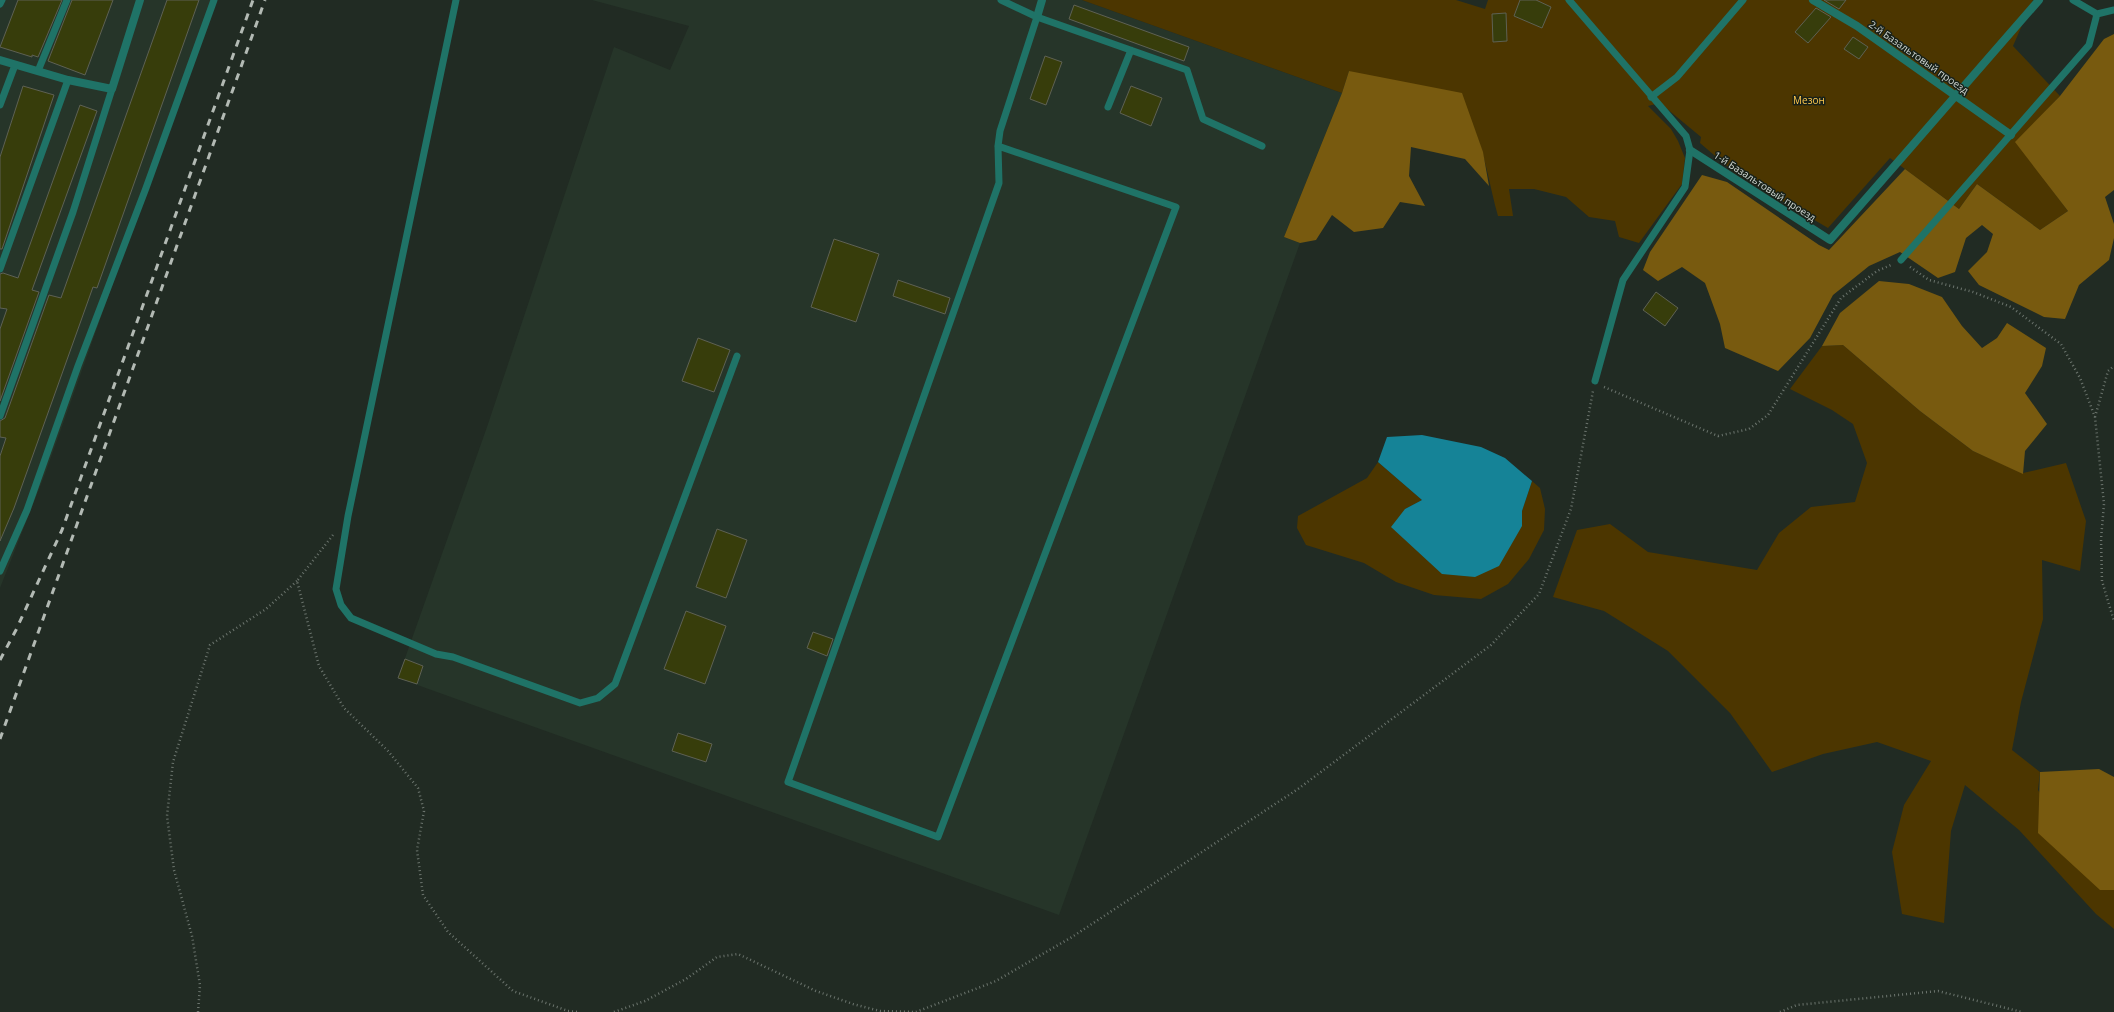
<svg xmlns="http://www.w3.org/2000/svg" width="2114" height="1012" viewBox="0 0 2114 1012" font-family="'Open Sans',sans-serif">
<rect width="100%" height="100%" fill="#212b23"/>
<path fill="#263529" d="M 0,0 L 214,0 L 45,474 L 0,588 Z
M 592,0 L 1082,0 L 1342,93 L 1284,237 L 1300,243 L 1059,915 L 398,678 L 487,427 L 614,47 L 670,70 L 689,26 Z"/>
<path fill="#4c3600" d="M 1082,0 L 1456,0 L 1485,9 L 1488,0 L 2033,0 L 2013,46 L 2060,96 L 2016,142 L 2068,211 L 2040,230 L 1977,184 L 1959,209 L 1890,158 L 1828,228 L 1735,173 L 1700,143 L 1701,137 L 1660,103 L 1648,106 L 1671,129 L 1678,141 L 1685,158 L 1682,184 L 1639,243 L 1619,237 L 1615,221 L 1589,217 L 1566,197 L 1534,189 L 1509,189 L 1513,216 L 1498,216 C 1490,188 1486,158 1475,131 L 1349,71 L 1342,93 Z
M 1843,345 L 1920,411 L 1973,451 L 2023,473 L 2066,463 L 2086,521 L 2080,571 L 2042,560 L 2043,619 L 2021,702 L 2012,750 L 2040,772 L 2038,790 L 2100,889 L 2114,890 L 2114,929 L 2096,914 L 2019,830 L 1965,785 L 1951,831 L 1944,923 L 1902,914 L 1892,852 L 1904,805 L 1931,761 L 1877,742 L 1823,754 L 1772,772 L 1730,713 L 1668,651 L 1604,611 L 1553,597 L 1577,530 L 1610,524 L 1648,552 L 1757,570 L 1779,533 L 1811,507 L 1855,502 L 1867,463 L 1853,424 L 1832,410 L 1790,389 L 1822,346 Z
M 1378,462 L 1422,500 L 1405,509 L 1522,526 L 1522,511 L 1532,481 L 1540,488 L 1545,509 L 1544,530 L 1529,559 L 1508,584 L 1481,599 L 1434,595 L 1396,582 L 1364,563 L 1306,545 L 1297,528 L 1298,516 L 1367,478 Z"/>
<path fill="#785a0f" d="M 2114,34 L 2114,190 L 2105,197 L 2114,224 L 2114,238 L 2109,260 L 2079,285 L 2065,319 L 2044,317 L 1979,285 L 1968,271 L 1987,252 L 1993,234 L 1982,225 L 1966,238 L 1955,272 L 1938,278 L 1900,252 L 1869,266 L 1833,295 L 1810,338 L 1778,371 L 1725,348 L 1720,324 L 1705,283 L 1682,267 L 1658,281 L 1643,270 L 1650,252 L 1702,175 L 1727,182 L 1819,245 L 1829,250 L 1905,169 L 1959,209 L 1977,184 L 2040,230 L 2068,211 L 2015,142 L 2060,96 L 2104,39 Z
M 1349,71 L 1462,93 L 1483,152 L 1489,186 L 1465,159 L 1411,147 L 1409,176 L 1425,206 L 1400,202 L 1383,228 L 1354,232 L 1332,215 L 1316,240 L 1300,243 L 1284,237 L 1342,93 Z
M 1879,281 L 1909,284 L 1942,297 L 1962,326 L 1982,348 L 1997,338 L 2007,323 L 2046,348 L 2042,366 L 2025,393 L 2047,424 L 2025,451 L 2023,474 L 1973,451 L 1920,411 L 1843,345 L 1822,346 L 1840,313 Z
M 2099,769 L 2114,777 L 2114,890 L 2100,890 L 2038,833 L 2040,772 Z"/>
<path fill="#158397" d="M 1422,435 L 1481,447 L 1505,458 L 1532,481 L 1522,511 L 1522,526 L 1499,566 L 1475,577 L 1442,574 L 1391,527 L 1405,509 L 1422,500 L 1378,462 L 1387,437 Z"/>
<path fill="#373d0b" stroke="#5e6154" d="M 18,0 L 62,0 L 38,57 L 32,55 L 32,57 L 0,47 Z
M 72,0 L 113,0 L 85,75 L 48,61 Z
M 167,0 L 199,0 L 97,288 L 93,287 L 14,508 L 0,541 L 0,456 L 6,438 L 0,437 L 0,421 L 5,418 L 49,295 L 61,298 Z
M 1520,0 L 1536,0 L 1551,7 L 1542,28 L 1514,16 Z
M 1824,0 L 1846,0 L 1839,9 Z
M 1074,5 L 1189,47 L 1184,61 L 1069,19 Z
M 1816,8 L 1831,17 L 1808,43 L 1795,32 Z
M 1506,13 L 1507,41 L 1493,42 L 1492,14 Z
M 1853,37 L 1868,47 L 1859,59 L 1844,49 Z
M 1045,56 L 1062,62 L 1046,105 L 1030,99 Z
M 23,86 L 54,95 L 2,249 L 0,249 L 0,157 Z
M 1131,86 L 1162,98 L 1151,126 L 1120,113 Z
M 80,105 L 97,111 L 32,290 L 39,292 L 0,401 L 0,329 L 7,309 L 0,308 L 0,274 L 3,273 L 18,278 Z
M 834,239 L 879,254 L 856,322 L 811,307 Z
M 898,280 L 950,298 L 945,314 L 893,296 Z
M 1656,292 L 1678,308 L 1665,326 L 1643,310 Z
M 698,338 L 730,350 L 714,392 L 682,381 Z
M 717,529 L 747,540 L 726,598 L 696,587 Z
M 686,611 L 726,626 L 705,684 L 664,669 Z
M 813,632 L 833,639 L 827,656 L 807,648 Z
M 405,659 L 423,666 L 417,684 L 398,678 Z
M 678,733 L 712,744 L 706,762 L 672,751 Z"/>
<g fill="none" stroke-linecap="round" stroke-linejoin="round">
<path stroke="#6c756e" stroke-width="2.5" stroke-dasharray="1 3" stroke-linecap="butt" d="M 1910,267 L 1929,280 L 1973,292 L 2011,307 L 2061,344 L 2080,378 L 2095,417 L 2104,504 L 2101,539 L 2102,581 L 2114,621
M 1604,387 L 1718,436 L 1749,429 L 1768,415 L 1841,298 L 1877,271 L 1891,265
M 2095,417 L 2108,371 L 2114,366
M 333,535 L 297,581 L 319,666 L 344,708 L 388,751 L 418,788 L 424,811 L 417,850 L 423,895 L 448,932 L 513,991 L 568,1011 L 578,1012
M 198,1012 L 200,985 L 192,936 L 174,870 L 167,816 L 173,762 L 210,645 L 266,609 L 297,581
M 614,1012 L 645,1001 L 686,979 L 717,957 L 738,954 L 816,991 L 853,1004 L 880,1011 L 916,1012 L 996,981 L 1072,937 L 1298,789 L 1491,645 L 1539,594 L 1571,509 L 1593,391
M 1780,1012 L 1797,1005 L 1938,991 L 2022,1012"/>
<path stroke="#1f7367" stroke-width="7" d="M 456,0 L 348,516 L 336,589 L 341,605 L 351,618 L 436,654 L 453,657 L 580,703 L 598,698 L 615,684 L 737,356
M 1001,0 L 1037,17 L 1187,70 L 1203,119 L 1262,146
M 1569,0 L 1686,136 L 1690,150 L 1685,187 L 1623,280 L 1595,381
M 2073,0 L 2097,14
M 0,4 L 2,0
M 38,71 L 67,0
M 1651,97 L 1677,77 L 1743,0
M 0,105 L 15,65
M 1108,107 L 1131,50
M 998,146 L 1176,207 L 938,837 L 788,782 L 999,183 L 998,146 L 1000,131 L 1037,17
M 1901,260 L 2089,45 L 2097,14 L 2114,10
M 0,269 L 68,80
M 0,416 L 73,212 L 112,89
M 0,571 L 27,510 L 78,366 L 146,188 L 214,0"/>
<path stroke="#1f7367" stroke-width="8" d="M 1813,0 L 1857,26 L 2011,135
M 1037,17 L 1042,0
M 0,60 L 68,80 L 112,89 L 140,0
M 1690,150 L 1830,240 L 2039,0"/>
<path stroke="#b3bab4" stroke-width="3" stroke-dasharray="7 7" stroke-linecap="butt" d="M 0,660 L 16,630 L 62,530 L 253,0
M 0,739 L 265,0"/>
</g>
<g text-anchor="middle" stroke-width="3" stroke-linejoin="round" paint-order="stroke">
<g font-size="10" fill="#d1d7d2" stroke="#182119">
<text transform="translate(1919 57) rotate(35)" y="4">2-й Базальтовый проезд</text>
<text transform="translate(1765 186) rotate(33)" y="4">1-й Базальтовый проезд</text>
</g>
<g font-size="10" fill="#fec84e" stroke="#182119">
<text x="1809" y="104">Мезон</text>
</g>
</g>
</svg>
